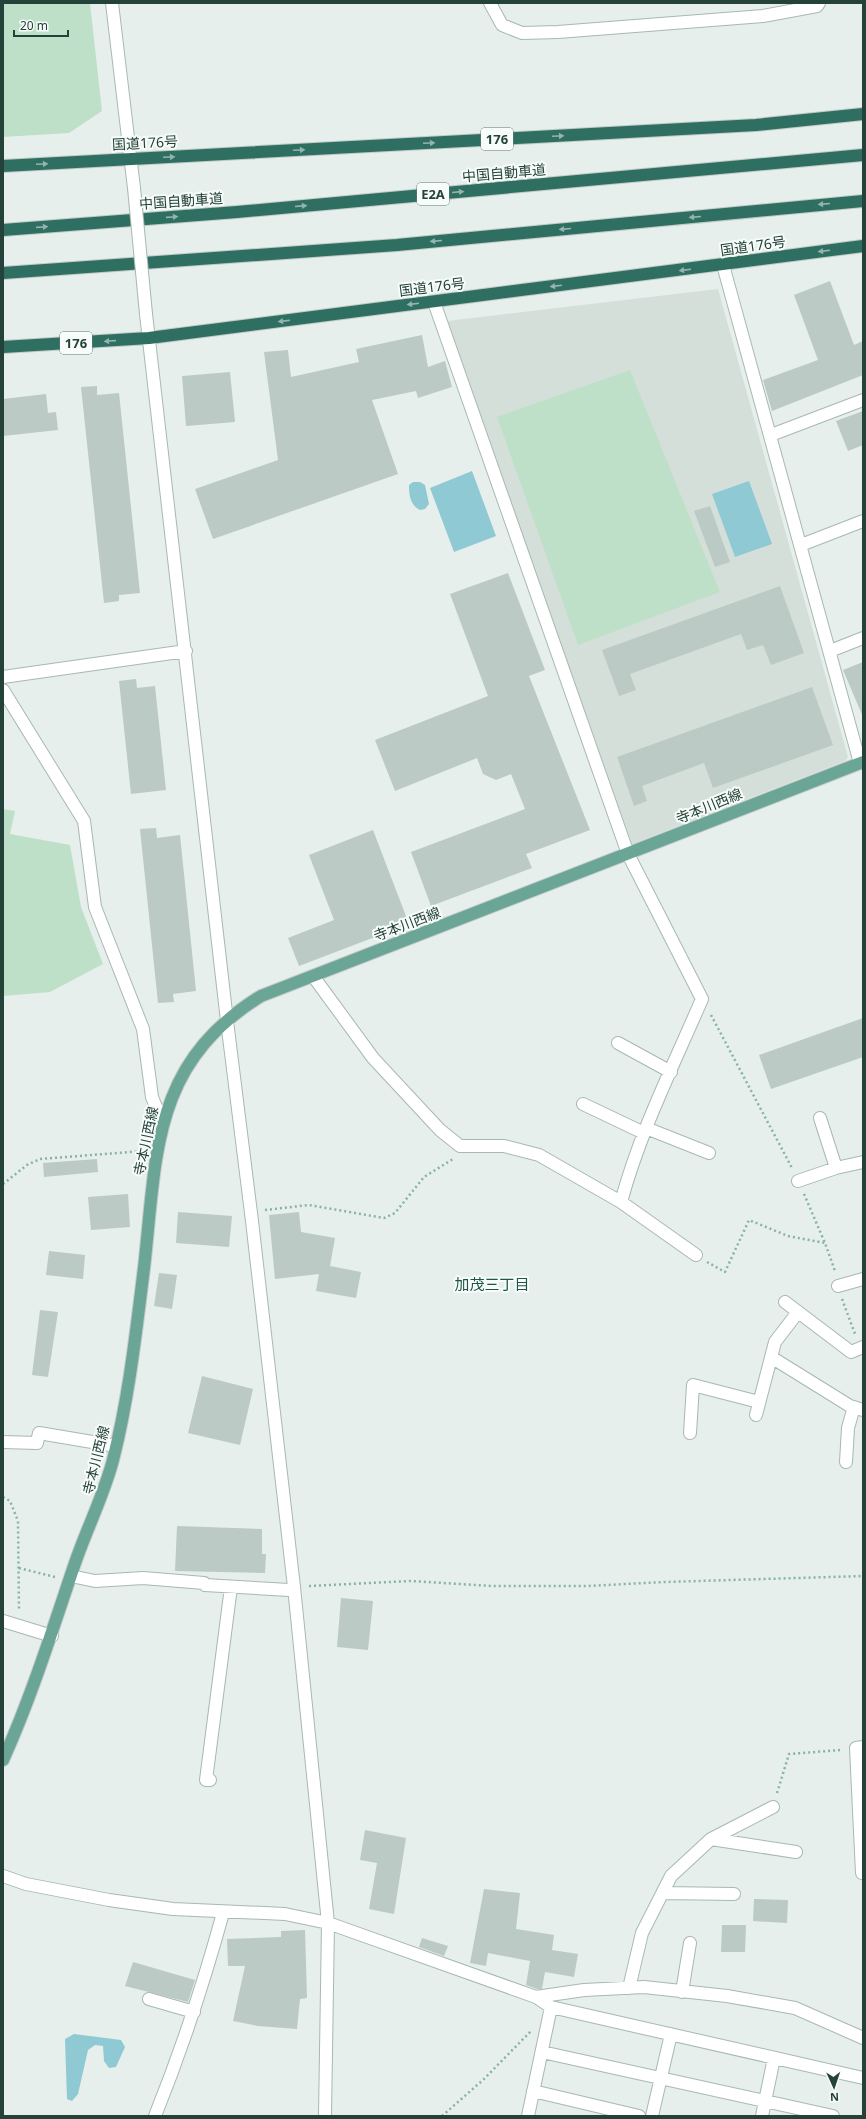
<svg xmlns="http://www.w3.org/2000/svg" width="866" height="2119" viewBox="0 0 866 2119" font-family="'Noto Sans','Noto Sans JP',sans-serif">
<rect width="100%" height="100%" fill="#e6efeb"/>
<path fill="#d4dfda" d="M 718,289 L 848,757 L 845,761 L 632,844 L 448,329 L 447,321 Z"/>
<path fill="#bfe0c8" d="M 3,3 L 90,3 L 102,111 L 69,133 L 3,137 Z
M 630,370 L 720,592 L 578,645 L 497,417 Z
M 3,809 L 15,811 L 10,834 L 70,845 L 81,907 L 103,964 L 50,992 L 3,996 Z"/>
<path fill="#8ec9d4" d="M 472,471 L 496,536 L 454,552 L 430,488 Z
M 749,481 L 772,544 L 735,557 L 712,494 Z
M 413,482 L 420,482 L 425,485 L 429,504 L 425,509 L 420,510 C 410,505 409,495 409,485 Z
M 74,2034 L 121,2040 L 125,2047 L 116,2067 L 109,2068 L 104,2061 L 103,2046 L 95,2045 L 88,2050 L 78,2094 L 72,2101 L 67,2099 L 65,2039 Z"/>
<path fill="#bbcac4" d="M 830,281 L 854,345 L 863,341 L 863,375 L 772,411 L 763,380 L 818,360 L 794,295 Z
M 422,335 L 428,367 L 445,361 L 452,387 L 418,398 L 416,391 L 372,400 L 398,474 L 213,539 L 195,489 L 278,460 L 264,352 L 288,350 L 291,377 L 359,362 L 356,349 Z
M 230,372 L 235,422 L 186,426 L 182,376 Z
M 97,386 L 97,395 L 119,393 L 140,593 L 119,595 L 119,601 L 104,603 L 81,387 Z
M 46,394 L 48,413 L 56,412 L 58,430 L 3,436 L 3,399 Z
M 863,411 L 863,445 L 848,451 L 836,421 Z
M 710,506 L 730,562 L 715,567 L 694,511 Z
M 508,573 L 545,670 L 529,676 L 590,830 L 526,854 L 532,868 L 431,906 L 411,852 L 525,809 L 511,774 L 496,780 L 483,774 L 477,758 L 395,791 L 375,740 L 488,696 L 450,594 Z
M 780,586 L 804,653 L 771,665 L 763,645 L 747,650 L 741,634 L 630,674 L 636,690 L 619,696 L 602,650 Z
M 863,662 L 863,717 L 843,670 Z
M 136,679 L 137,688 L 155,686 L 166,790 L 131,794 L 119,681 Z
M 812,687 L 833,745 L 713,788 L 704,763 L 642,786 L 647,801 L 634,806 L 617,757 Z
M 156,828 L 157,838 L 180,835 L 196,991 L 173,994 L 174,1002 L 158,1003 L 140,829 Z
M 373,830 L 409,924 L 299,966 L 288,938 L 334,920 L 309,855 Z
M 863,1018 L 863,1057 L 771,1089 L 759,1055 Z
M 97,1159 L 98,1172 L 44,1177 L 43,1163 Z
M 128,1194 L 130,1227 L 91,1230 L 88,1197 Z
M 178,1212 L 232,1216 L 229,1247 L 176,1243 Z
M 299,1212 L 301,1232 L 335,1238 L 330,1266 L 361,1272 L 356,1298 L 316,1291 L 319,1274 L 275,1279 L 269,1215 Z
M 49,1251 L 85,1255 L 83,1279 L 46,1275 Z
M 159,1273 L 177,1275 L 172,1309 L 154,1306 Z
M 40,1310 L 58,1312 L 48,1377 L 32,1375 Z
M 202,1376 L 253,1389 L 240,1445 L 188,1433 Z
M 177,1526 L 262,1529 L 262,1554 L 266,1554 L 265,1573 L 175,1571 Z
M 341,1598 L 373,1601 L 368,1650 L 337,1647 Z
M 365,1830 L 406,1838 L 394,1914 L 369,1909 L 377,1863 L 360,1860 Z
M 484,1889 L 520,1893 L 516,1929 L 554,1935 L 552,1950 L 578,1954 L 574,1977 L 545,1972 L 542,1989 L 537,1989 L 526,1985 L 530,1961 L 488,1953 L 486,1966 L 470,1963 Z
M 754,1899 L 788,1900 L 787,1923 L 753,1921 Z
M 722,1925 L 746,1925 L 745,1952 L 721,1952 Z
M 305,1930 L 307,1998 L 300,1999 L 297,2029 L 258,2026 L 233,2021 L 245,1966 L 228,1966 L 227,1939 L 281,1937 L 281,1931 Z
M 422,1938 L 448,1946 L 444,1956 L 419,1947 Z
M 133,1962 L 195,1980 L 188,2002 L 125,1986 Z"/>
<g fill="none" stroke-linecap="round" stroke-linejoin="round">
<defs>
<path id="minor" d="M 112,3 L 134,188
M 490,3 L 502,25 L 522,33 L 558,32 L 763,16 L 817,6 L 819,3
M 723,265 L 860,763
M 434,302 L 628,854 L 702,999 C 673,1066 640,1132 621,1202
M 146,314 L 227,1021 L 252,1221 L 294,1587 L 328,1923 L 325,2116
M 771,435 L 863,400
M 801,545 L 863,521
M 830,651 L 863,638
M 3,677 L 186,651
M 3,690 L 84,821 L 95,907 L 143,1029 L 152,1097 L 156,1107 L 164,1116
M 313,976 L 373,1058 L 440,1130 L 460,1146 L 504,1146 L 539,1155 L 621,1202 L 696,1255
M 618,1043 L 671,1072
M 583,1104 L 644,1133
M 820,1118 L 836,1168
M 646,1128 L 709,1153
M 798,1181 L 836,1168 L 863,1162
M 838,1286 L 863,1279
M 785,1302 L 851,1352 L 863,1347
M 771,1357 L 850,1406 L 863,1410
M 756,1415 L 775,1342 L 798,1312
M 690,1433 L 693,1385 L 759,1402
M 3,1442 L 37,1443 L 39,1433 L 116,1446
M 846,1462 L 848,1428 L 854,1407
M 71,1576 L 95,1581 L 143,1578 L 204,1583 L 205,1585 L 289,1590 L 294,1587
M 3,1621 L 52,1636
M 210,1780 L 206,1780 L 231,1587
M 711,1839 L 796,1852
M 862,1873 L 856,1748 L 863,1747
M 3,1876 L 26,1884 L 109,1900 L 173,1909 L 285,1914 L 328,1923 L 536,1997 L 584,1990 L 644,1987 L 727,1996 L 795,2008 L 863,2038
M 663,1893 L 734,1894
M 629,1988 L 642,1933 L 671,1876 L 711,1839 L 773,1807
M 682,1992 L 690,1943
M 536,1997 L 551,2007 L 863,2078
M 149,1999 L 194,2012
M 542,2052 L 833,2116
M 533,2091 L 639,2116
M 155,2116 C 182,2049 204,1982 223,1913
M 528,2116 L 551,2007
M 652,2116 L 671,2034
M 762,2116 L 774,2058"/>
<path id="major" d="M 3,1760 C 31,1698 51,1634 73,1569 C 85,1532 103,1498 113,1460 C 129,1397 136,1332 144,1268 C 157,1154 151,1064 261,996 L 863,762"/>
<path id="highway" d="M 3,166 L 756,125 L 863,114
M 3,230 L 237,212 L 863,155
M 3,273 L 397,245 L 863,201
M 3,347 L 149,338 L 863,246"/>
</defs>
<use href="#minor" stroke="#a8b8b2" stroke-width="14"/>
<use href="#major" stroke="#c2cac8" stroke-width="14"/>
<use href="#highway" stroke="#c2cac8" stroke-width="14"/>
<path stroke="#86b3a5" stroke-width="2.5" stroke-dasharray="2 3" stroke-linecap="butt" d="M 711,1015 L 792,1168
M 3,1184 L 27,1165 L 40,1159 L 143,1151
M 804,1194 L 825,1243 L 835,1271
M 265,1210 L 309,1205 L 384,1218 L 395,1213 L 424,1177 L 453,1159
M 707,1262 L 725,1272 L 749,1220 L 788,1236 L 825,1243
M 842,1299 L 855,1334
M 3,1497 L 10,1501 L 18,1521 L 19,1610
M 19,1568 L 55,1577
M 309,1586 L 411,1581 L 492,1586 L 587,1586 L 665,1582 L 863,1576
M 777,1793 L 789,1754 L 841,1750
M 442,2116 L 483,2080 L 531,2031"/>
<use href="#minor" stroke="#fff" stroke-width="12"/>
<use href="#major" stroke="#6aa596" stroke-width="12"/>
<use href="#highway" stroke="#2f6f62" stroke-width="12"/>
<defs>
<path id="minor-bridge" d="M 134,188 L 146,314"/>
</defs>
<use href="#minor-bridge" stroke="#a8b8b2" stroke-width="14" stroke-linecap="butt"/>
<use href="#minor-bridge" stroke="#fff" stroke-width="12"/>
</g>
<defs><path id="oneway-solid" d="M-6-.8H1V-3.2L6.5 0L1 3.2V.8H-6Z"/></defs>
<g fill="#93b5ae">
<use href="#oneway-solid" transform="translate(558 136) rotate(-3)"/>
<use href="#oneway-solid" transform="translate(429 143) rotate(-3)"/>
<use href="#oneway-solid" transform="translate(299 150) rotate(-3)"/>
<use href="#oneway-solid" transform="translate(169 157) rotate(-3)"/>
<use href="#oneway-solid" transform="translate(42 164) rotate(-3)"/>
<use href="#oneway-solid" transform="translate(458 192) rotate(-5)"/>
<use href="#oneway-solid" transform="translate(824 204) rotate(175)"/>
<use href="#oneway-solid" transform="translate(301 206) rotate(-5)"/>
<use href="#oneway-solid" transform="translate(172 217) rotate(-4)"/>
<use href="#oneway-solid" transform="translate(695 217) rotate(175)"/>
<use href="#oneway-solid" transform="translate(42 227) rotate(-4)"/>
<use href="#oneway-solid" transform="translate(565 229) rotate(175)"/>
<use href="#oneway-solid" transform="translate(436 241) rotate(175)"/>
<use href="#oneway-solid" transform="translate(824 251) rotate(173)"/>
<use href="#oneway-solid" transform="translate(685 270) rotate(173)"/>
<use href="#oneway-solid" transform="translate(556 286) rotate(173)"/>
<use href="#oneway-solid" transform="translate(413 304) rotate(173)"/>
<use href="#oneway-solid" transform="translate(284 321) rotate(173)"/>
<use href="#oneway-solid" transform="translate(110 341) rotate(176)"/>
</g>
<g text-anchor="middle" stroke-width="4" stroke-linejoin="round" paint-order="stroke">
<g fill="#f7fbf9" stroke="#637a73" stroke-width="1">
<rect x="481" y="128" width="32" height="22" rx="3"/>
<rect x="417" y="183" width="32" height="22" rx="3"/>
<rect x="60" y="332" width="32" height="22" rx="3"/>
</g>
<g font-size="13" font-weight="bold" fill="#24423a">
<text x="497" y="144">176</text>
<text x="433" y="199">E2A</text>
<text x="76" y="348">176</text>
</g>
<g font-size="14" fill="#24423a" stroke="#f7fbf9">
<text transform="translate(145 143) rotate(-3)" y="5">国道176号</text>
<text transform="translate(504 173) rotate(-5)" y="5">中国自動車道</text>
<text transform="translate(181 201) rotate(-4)" y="5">中国自動車道</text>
<text transform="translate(753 246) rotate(-8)" y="5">国道176号</text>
<text transform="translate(432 287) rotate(-7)" y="5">国道176号</text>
<text transform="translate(709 806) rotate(-22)" y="5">寺本川西線</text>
<text transform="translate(407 924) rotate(-21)" y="5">寺本川西線</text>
<text transform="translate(146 1141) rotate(-78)" y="5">寺本川西線</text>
<text transform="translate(96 1460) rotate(-76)" y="5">寺本川西線</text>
</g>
<g font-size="15" fill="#1f5548" stroke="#f7fbf9">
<text x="492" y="1290">加茂三丁目</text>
</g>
</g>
<rect width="866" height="2119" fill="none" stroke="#24423a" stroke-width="8"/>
<g transform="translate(834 2087) rotate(177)" stroke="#f7fbf9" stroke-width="3" paint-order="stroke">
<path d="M0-3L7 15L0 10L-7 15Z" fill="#24423a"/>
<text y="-6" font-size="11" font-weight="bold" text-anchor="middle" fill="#24423a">N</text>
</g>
<path d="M14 30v6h54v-6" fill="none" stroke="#24423a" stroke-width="2"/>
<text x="20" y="30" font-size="12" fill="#24423a" stroke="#f7fbf9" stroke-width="3" paint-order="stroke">20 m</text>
</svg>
